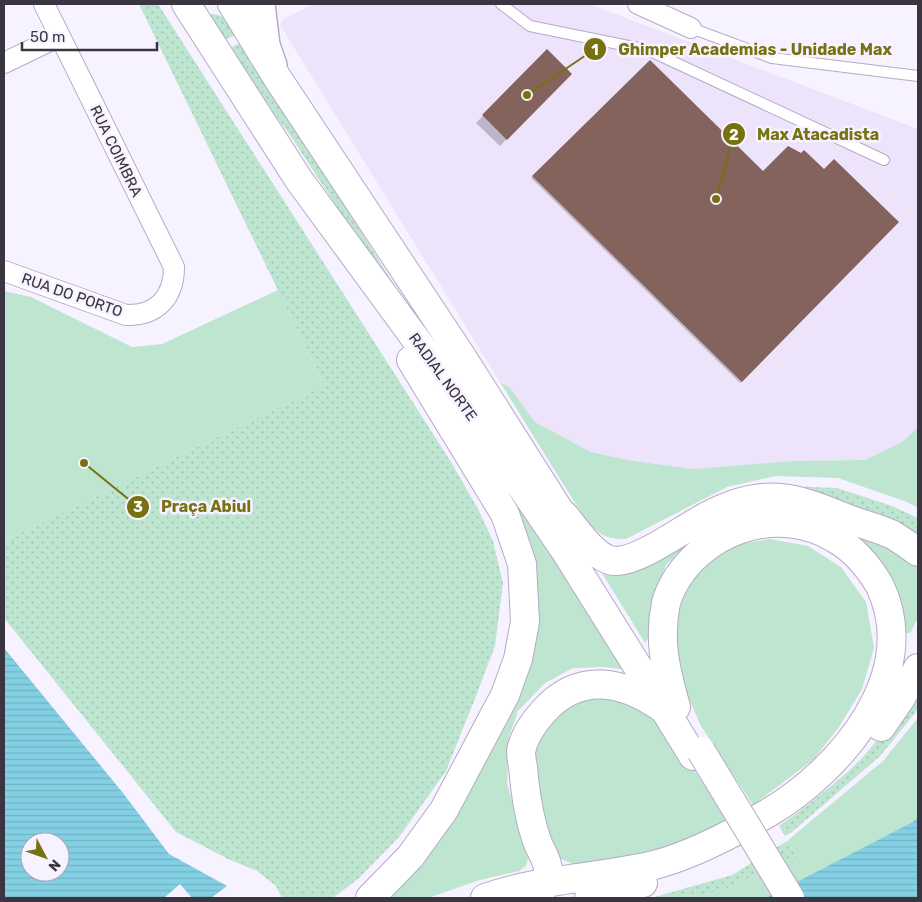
<svg xmlns="http://www.w3.org/2000/svg" width="922" height="902" viewBox="0 0 922 902" font-family="Rubik,sans-serif">
<defs>
<pattern id="grass-dots" width="8" height="8" patternUnits="userSpaceOnUse" patternTransform="scale(1.25)"><rect width="8" height="8" fill="#bde5d0"/><path d="M2 2h.1M6 6h.1" fill="none" stroke="#a3c5b4" stroke-width="1.8" stroke-linecap="round"/></pattern>
<pattern id="water-rules" width="6" height="5" patternUnits="userSpaceOnUse" patternTransform="scale(1.25)"><rect width="6" height="5" fill="#83cfe4"/><path d="M0 2.5h6" fill="none" stroke="#72b2c5"/></pattern>
</defs>
<rect width="100%" height="100%" fill="#f7f2ff"/>
<path fill="#ede4fb" d="M 313,4 L 589,4 L 918,129 L 918,427 L 902,442 L 865,460 L 794,461 L 692,469 L 627,460 L 591,452 L 535,422 L 504,383 L 500,382 L 280,25 L 284,19 Z"/>
<path fill="url(#grass-dots)" d="M 139,4 L 158,4 L 451,462 L 478,509 L 493,541 L 503,583 L 495,646 L 476,696 L 446,771 L 399,837 L 359,878 L 333,898 L 282,898 L 276,886 L 257,871 L 228,859 L 176,832 L 4,618 L 4,541 L 324,385 Z
M 208,14 C 226,14 227,21 235,35 L 220,42 Z
M 242,42 L 408,307 L 405,311 L 290,135 L 226,50 Z
M 783,486 L 837,488 L 892,506 L 918,518 L 918,539 Z
M 918,681 L 918,709 L 895,738 L 879,757 L 792,832 L 785,836 L 779,826 C 808,805 837,783 862,758 C 883,735 900,707 918,681 Z
M 787,841 L 799,860 L 727,888 L 696,898 L 651,898 L 732,875 Z"/>
<path fill="#bde5d0" d="M 278,290 L 324,385 L 4,541 L 4,291 L 31,297 L 132,347 L 162,344 Z
M 500,382 L 509,387 L 535,422 L 591,452 L 627,460 L 692,469 L 794,461 L 865,460 L 902,442 L 918,427 L 918,508 L 907,502 L 838,478 L 775,476 L 727,487 L 626,539 C 604,539 599,534 585,519 Z
M 459,408 L 627,670 L 605,667 L 573,668 L 545,683 L 518,711 L 509,737 L 507,783 L 528,858 L 526,866 L 519,871 L 480,880 L 428,898 L 377,898 L 532,630 Z
M 753,507 L 779,507 L 817,515 L 904,551 L 918,563 L 918,618 L 910,633 L 904,633 L 895,592 L 876,562 L 847,535 L 816,519 L 780,510 L 746,512 L 713,525 L 687,544 L 666,565 L 653,599 L 648,639 L 645,643 L 597,565 L 598,563 C 625,586 675,543 699,529 C 717,519 734,513 753,507 Z
M 770,539 L 808,546 L 841,567 L 866,602 L 874,648 L 862,689 L 839,727 L 814,759 L 753,805 L 701,726 L 679,676 L 674,640 L 676,602 L 698,569 L 734,545 Z
M 616,693 L 666,725 L 728,823 L 672,848 L 580,867 L 559,858 L 534,804 L 534,742 L 565,702 Z
M 918,718 L 918,898 L 696,898 L 727,888 L 799,860 L 787,841 L 883,761 Z"/>
<path fill="url(#water-rules)" fill-rule="evenodd" d="M 4,648 L 123,793 L 169,854 L 227,886 L 211,898 L 192,898 L 180,884 L 164,898 L 4,898 ZM 30,842 L 60,842 L 60,872 L 30,872 Z
M 918,817 L 918,898 L 766,898 L 913,822 Z"/>
<path fill="#0003" d="M 547,51 L 571,74 L 500,146 L 476,123 Z
M 650,61 L 763,173 L 824,171 L 897,222 L 740,383 L 531,178 Z"/>
<path fill="#83635b" d="M 547,49 L 572,74 L 507,140 L 482,115 Z
M 650,60 L 763,171 L 788,146 L 801,153 L 804,150 L 824,169 L 834,159 L 899,222 L 742,382 L 532,176 Z"/>
<g fill="none" stroke-linecap="round" stroke-linejoin="round">
<defs>
<path id="service" d="M 501,4 L 530,26 L 648,50 L 884,160
M 691,28 L 772,58 L 918,76"/>
<path id="minor" d="M 638,4 L 691,28
M 4,63 L 60,36
M 4,271 L 126,315 C 157,316 174,297 174,267 L 44,4"/>
<path id="tertiary" d="M 262,4 L 267,45 L 274,65"/>
<path id="secondary" d="M 186,4 L 299,180 L 489,439 L 566,552 L 666,712 L 693,756
M 232,4 L 278,79 L 462,357 L 573,532
M 564,515 C 576,529 596,562 617,561 C 639,560 676,534 695,523 C 723,506 756,493 789,499 C 809,502 828,511 846,518 C 861,524 878,528 893,535 C 901,540 910,546 918,552
M 881,727 L 901,698 L 918,668
M 536,896 C 544,889 549,881 548,870 C 548,860 540,850 537,841 C 529,818 525,791 523,767 C 522,762 521,756 521,751 C 524,736 533,723 543,712 C 578,672 622,680 662,708
M 370,898 L 410,857 L 444,810 L 505,695 L 518,659 L 525,622 L 522,564 L 505,514 L 411,360
M 485,898 C 538,879 596,878 650,866 C 689,857 734,833 768,813 C 841,770 922,675 880,586 C 869,567 854,549 834,538 C 781,506 711,527 678,577 C 673,585 668,595 666,603 C 658,642 666,671 676,707
M 589,898 L 643,883"/>
</defs>
<use href="#service" stroke="#b5aac7" stroke-width="12"/>
<use href="#minor" stroke="#b5aac7" stroke-width="22"/>
<use href="#tertiary" stroke="#b5aac7" stroke-width="28"/>
<use href="#secondary" stroke="#b5aac7" stroke-width="30"/>
<use href="#service" stroke="#fff" stroke-width="10"/>
<use href="#minor" stroke="#fff" stroke-width="20"/>
<use href="#tertiary" stroke="#fff" stroke-width="25"/>
<use href="#secondary" stroke="#fff" stroke-width="28"/>
<defs>
<path id="secondary-bridge" d="M 701,751 L 790,898"/>
</defs>
<use href="#secondary-bridge" stroke="#b5aac7" stroke-width="30" stroke-linecap="butt"/>
<use href="#secondary-bridge" stroke="#fff" stroke-width="28"/>
</g>
<g text-anchor="middle" stroke-width="5" stroke-linejoin="round" paint-order="stroke">
<g font-size="15" fill="#3a3541" stroke="#f7f2ff">
<text transform="translate(116 151) rotate(64)" y="5">RUA COIMBRA</text>
<text transform="translate(72 295) rotate(19)" y="5">RUA DO PORTO</text>
<text transform="translate(443 377) rotate(54)" y="5">RADIAL NORTE</text>
</g>
</g>
<path fill="none" stroke="#777112" stroke-width="2" d="M527 95L595 49M716 199L734 134M84 463L138 507"/>
<g fill="#777112" stroke="#f7f2ff" stroke-width="2">
<circle cx="527" cy="95" r="5"/>
<circle cx="716" cy="199" r="5"/>
<circle cx="84" cy="463" r="5"/>
<circle cx="595" cy="49" r="12"/>
<circle cx="734" cy="134" r="12"/>
<circle cx="138" cy="507" r="12"/>
</g>
<g font-size="15" text-anchor="middle" font-weight="bold" fill="#fff">
<text x="595" y="55">1</text>
<text x="734" y="140">2</text>
<text x="138" y="512">3</text>
</g>
<g font-size="16" text-anchor="middle" font-weight="bold" fill="#777112" stroke="#f7f2ff" stroke-width="5" stroke-linejoin="round" paint-order="stroke">
<text x="755" y="55">Ghimper Academias - Unidade Max</text>
<text x="818" y="140">Max Atacadista</text>
<text x="206" y="512">Praça Abiul</text>
</g>
<rect width="922" height="902" fill="none" stroke="#3a3541" stroke-width="10"/>
<g transform="translate(45 857) rotate(131)"><circle r="24" fill="#f7f2ff" stroke="#aba6b3"/>
<path d="M0-4L9 19L0 12L-9 19Z" fill="#777112"/>
<text y="-8" font-size="14" font-weight="bold" text-anchor="middle" fill="#3a3541">N</text>
</g>
<path d="M22 42v8h135v-8" fill="none" stroke="#3a3541" stroke-width="2.5"/>
<text x="30" y="42" font-size="15" fill="#3a3541" stroke="#f7f2ff" stroke-width="4" paint-order="stroke">50 m</text>
</svg>
